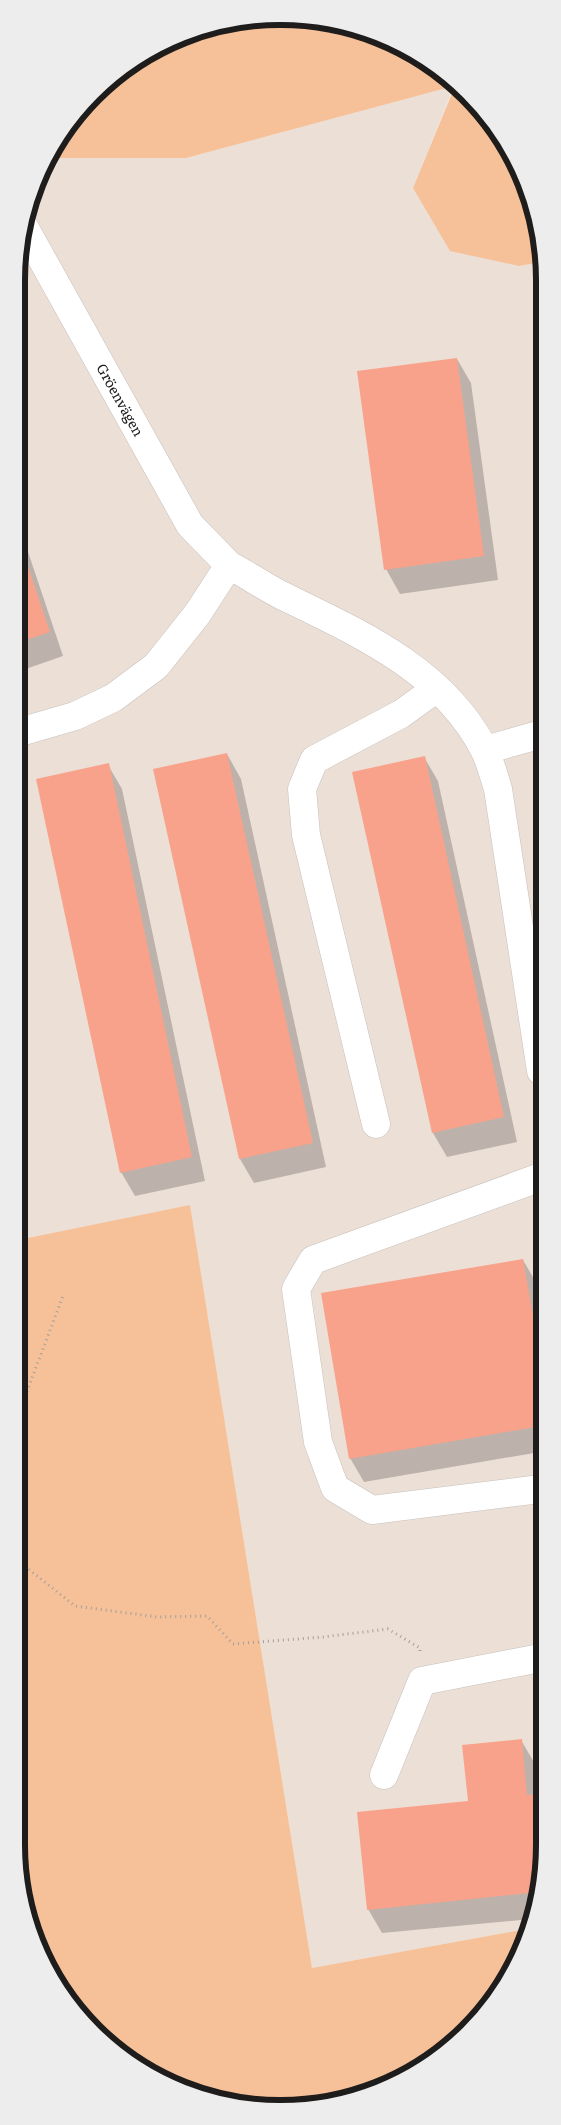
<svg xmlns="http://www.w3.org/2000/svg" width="561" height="2125" viewBox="0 0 561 2125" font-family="Literata,serif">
<rect width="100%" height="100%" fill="#f2ece8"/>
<path fill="#ecdfd6" d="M 454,86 L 413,188 L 519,266 L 542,262 L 540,1896 L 527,1929 L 312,1968 L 190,1206 L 18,1240 L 21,229 L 51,158 L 186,158 Z"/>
<path fill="#f6c198" d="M 229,21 L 332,21 L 412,52 L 454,86 L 186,158 L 51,158 L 61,134 L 133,61 Z
M 455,86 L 479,106 L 518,164 L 543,246 L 542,262 L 519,266 L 450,251 L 413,188 Z
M 190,1205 L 312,1968 L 527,1929 L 509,1977 L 442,2054 L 365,2095 L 263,2108 L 164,2082 L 82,2019 L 36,1945 L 16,1844 L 18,1240 Z"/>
<path fill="#0003" d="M 457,359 L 471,383 L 498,580 L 400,594 L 386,569 Z
M 20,528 L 63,656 L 20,671 Z
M 227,754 L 241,779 L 326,1167 L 254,1183 L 240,1159 L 155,770 Z
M 424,757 L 438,781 L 517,1142 L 447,1157 L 433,1133 L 354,773 Z
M 108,765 L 122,789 L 205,1181 L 135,1196 L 121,1172 Z
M 18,1164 L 28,1207 L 18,1210 Z
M 523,1260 L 537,1284 L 541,1307 L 540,1452 L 364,1482 L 350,1458 Z
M 521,1740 L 535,1764 L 538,1795 L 540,1795 L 540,1896 L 531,1919 L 382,1933 L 368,1909 L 469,1802 Z"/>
<path fill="#f9a28b" d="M 457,358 L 484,556 L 384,570 L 357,371 Z
M 20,543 L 50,632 L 20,642 Z
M 227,753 L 313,1143 L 239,1159 L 153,769 Z
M 425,756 L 504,1117 L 432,1133 L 352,772 Z
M 109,763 L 192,1157 L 120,1173 L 36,779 Z
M 523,1259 L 541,1360 L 541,1426 L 349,1459 L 321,1293 Z
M 522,1739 L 527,1795 L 540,1794 L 540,1892 L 367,1910 L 357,1812 L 468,1801 L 462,1745 Z"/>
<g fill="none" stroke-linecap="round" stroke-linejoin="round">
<defs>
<path id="minor" d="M 23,225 L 190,525 L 229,565
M 20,732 L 75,716 L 113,698 L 156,666 L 198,613 L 229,565 C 246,574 262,585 279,594 C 356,632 442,668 484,749 C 490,761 494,776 498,789 L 541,1071
M 485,750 L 542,734
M 376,1124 L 306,835 L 302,789 L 314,760 L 401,714 L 437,688
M 540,1489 L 372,1510 L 335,1488 L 318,1442 L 296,1289 L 313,1260 L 541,1177
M 384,1775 L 422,1681 L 540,1658"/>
</defs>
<use href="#minor" stroke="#c7c1bd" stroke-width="29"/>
<path stroke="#a49f9c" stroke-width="3" stroke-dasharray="1 4" stroke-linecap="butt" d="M 18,1415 L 63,1296
M 17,1560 L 75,1606 L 157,1617 L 207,1616 L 233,1644 L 323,1637 L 388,1629 L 420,1648 L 420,1652"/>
<use href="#minor" stroke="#fff" stroke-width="28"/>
</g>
<g text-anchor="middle" stroke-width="4" stroke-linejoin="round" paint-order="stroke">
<g font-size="14" fill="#1f1d1c" stroke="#fff">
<text transform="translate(120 400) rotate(61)" y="5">Gröenvägen</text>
</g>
</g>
<path d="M0 0H561V2125H0ZM280 25H281A255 255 0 0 1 536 280V1845A255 255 0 0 1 281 2100H280A255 255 0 0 1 25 1845V280A255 255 0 0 1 280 25Z" fill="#ededed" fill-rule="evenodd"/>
<path fill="none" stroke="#1f1d1c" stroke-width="6" d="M280 25H281A255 255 0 0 1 536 280V1845A255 255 0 0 1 281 2100H280A255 255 0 0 1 25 1845V280A255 255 0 0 1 280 25Z"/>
</svg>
